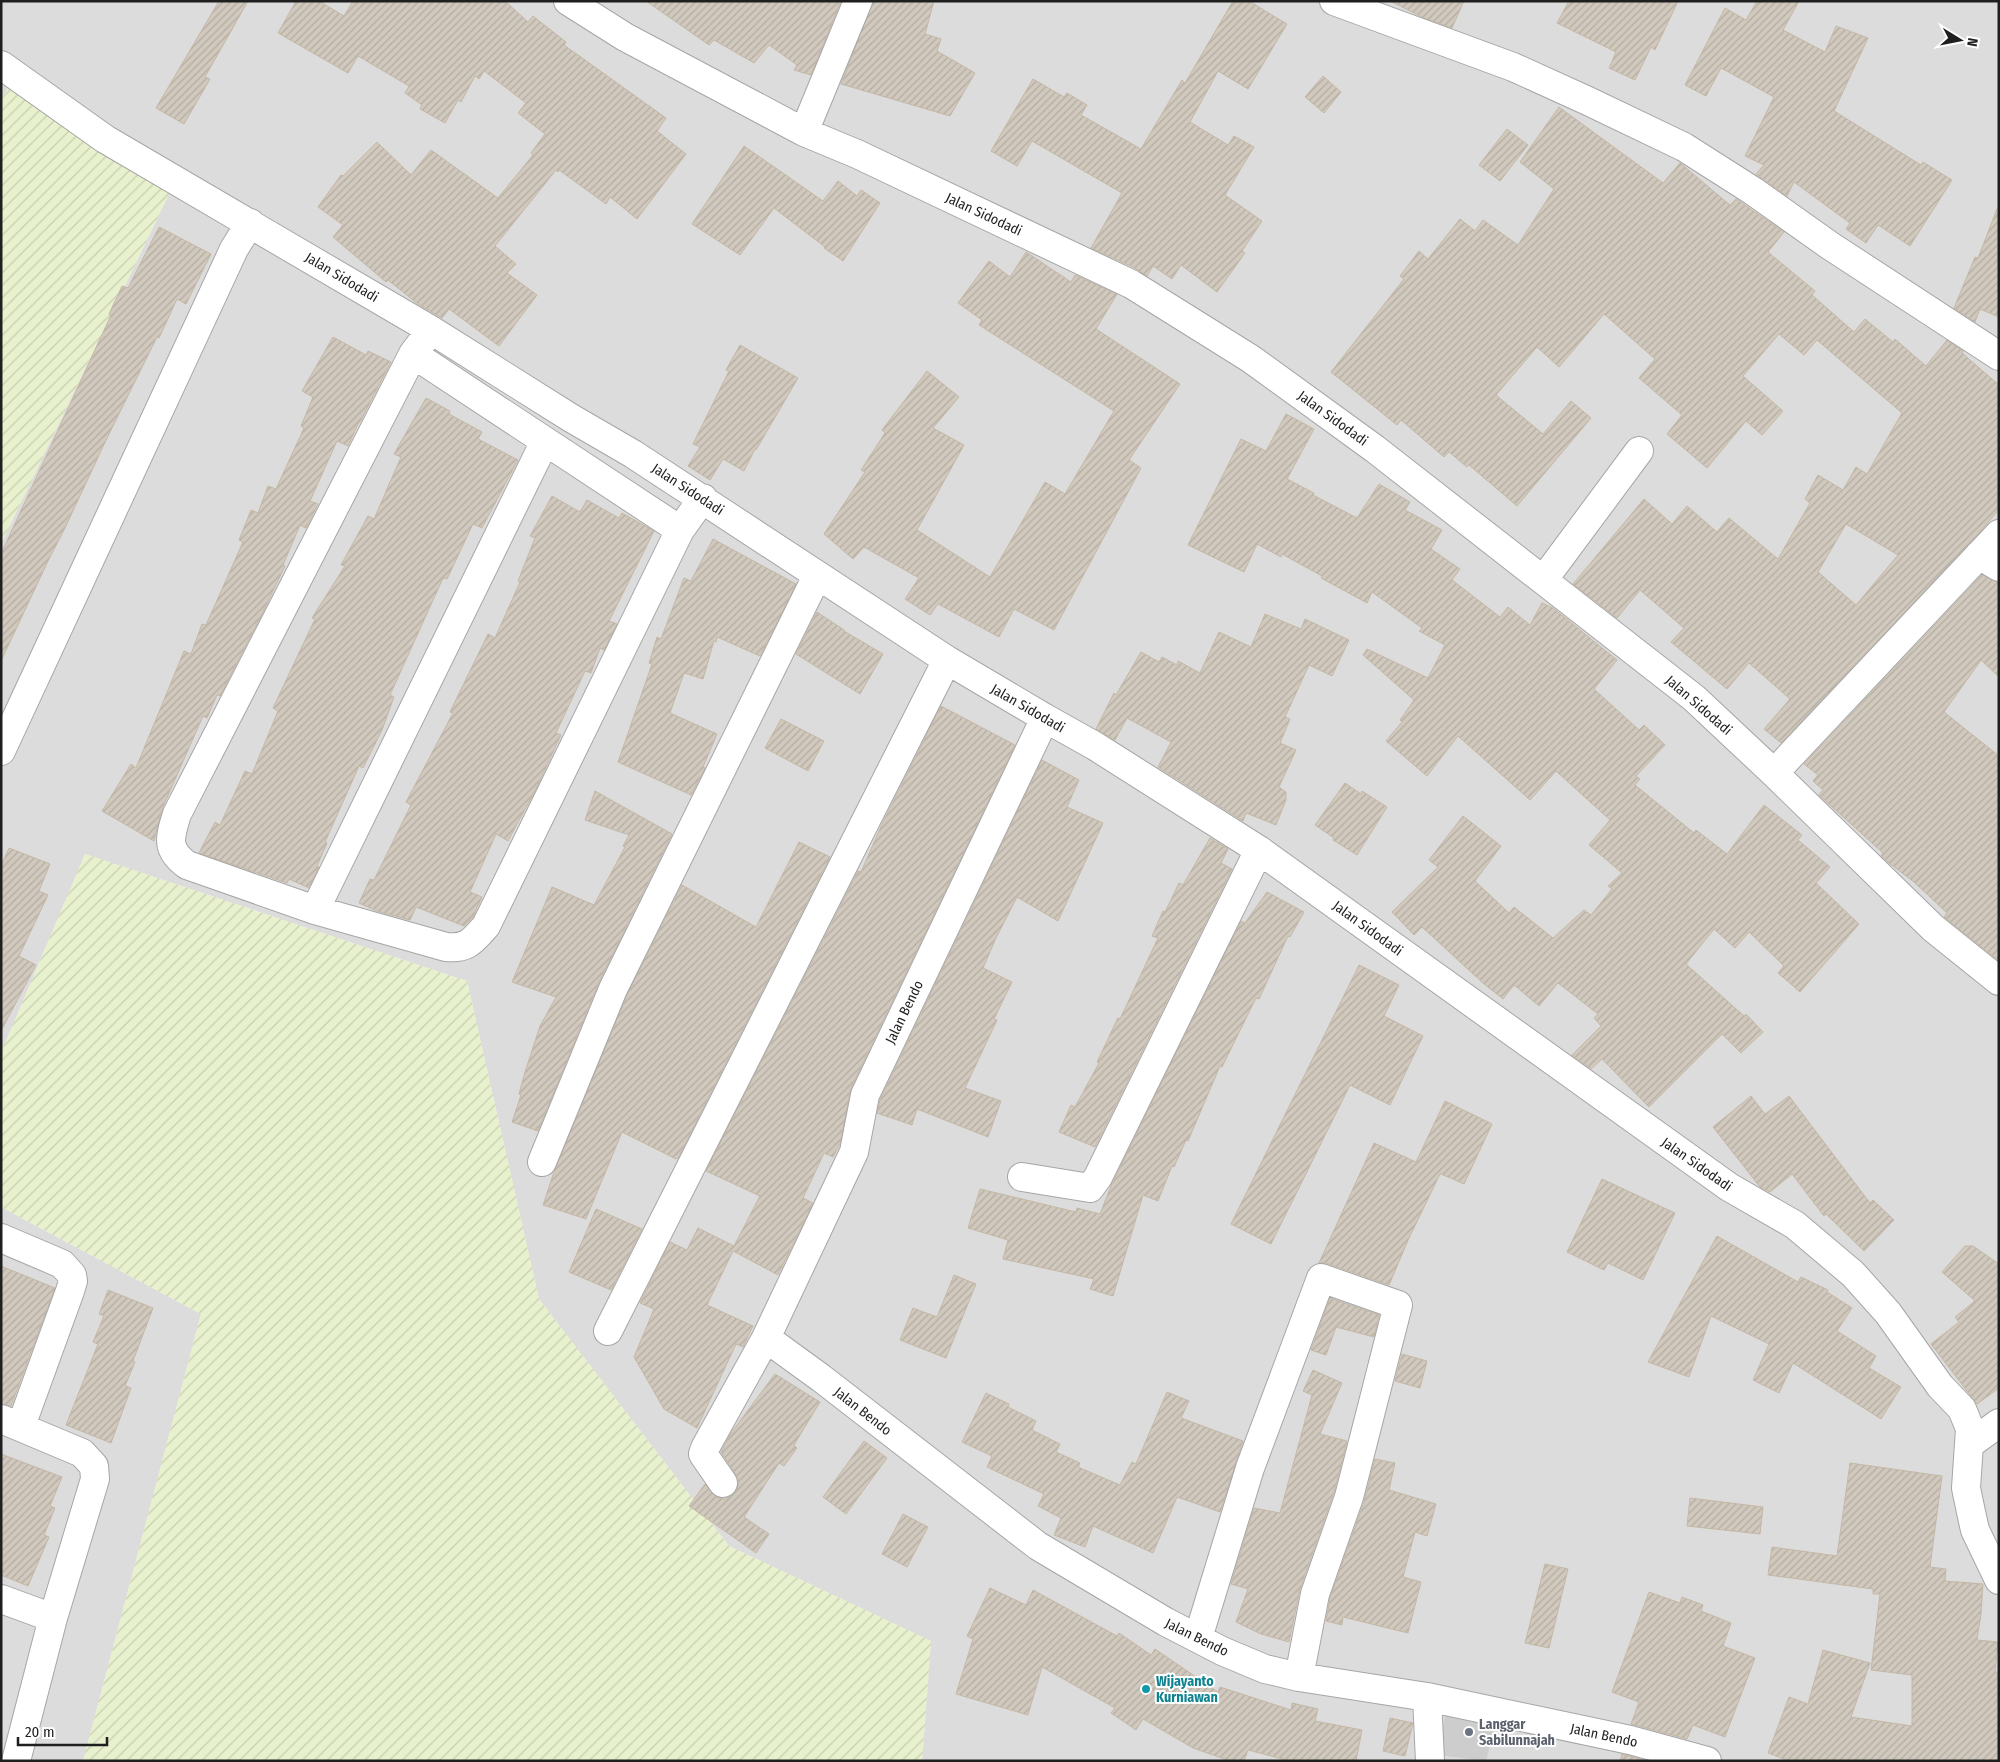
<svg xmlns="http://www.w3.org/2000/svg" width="2000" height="1762" viewBox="0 0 2000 1762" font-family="'Fira Sans Condensed',sans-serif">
<defs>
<pattern id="farmland-furrows" width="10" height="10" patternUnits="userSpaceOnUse" patternTransform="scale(1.25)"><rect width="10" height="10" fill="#e8f1ce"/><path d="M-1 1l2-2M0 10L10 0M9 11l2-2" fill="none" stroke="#c7ceb0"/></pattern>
<pattern id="building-hatch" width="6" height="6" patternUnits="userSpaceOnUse" patternTransform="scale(1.25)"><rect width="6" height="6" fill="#d1c9bd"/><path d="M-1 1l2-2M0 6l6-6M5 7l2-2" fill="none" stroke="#b3aca2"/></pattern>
</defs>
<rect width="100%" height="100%" fill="#f0eee4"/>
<path fill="#dddcdc" d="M 1,1 L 1999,1 L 1999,1761 L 922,1761 L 931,1641 L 729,1546 L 539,1299 L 467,981 L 85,854 L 1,1053 L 1,544 L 170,192 L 8,88 L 1,101 Z
M 1,1207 L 201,1314 L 83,1761 L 1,1761 Z"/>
<path fill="#cdcdcd" d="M 1448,1702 L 1498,1712 L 1486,1761 L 1437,1755 Z"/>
<path fill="url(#farmland-furrows)" d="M 8,88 L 170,192 L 1,544 L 1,101 Z
M 85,854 L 467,981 L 539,1299 L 729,1546 L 931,1641 L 922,1761 L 83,1761 L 201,1314 L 1,1207 L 1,1053 Z"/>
<path fill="url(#building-hatch)" stroke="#c4b8a5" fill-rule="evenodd" d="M 219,1 L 248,1 L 205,77 L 210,79 L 184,124 L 156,108 Z
M 296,1 L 319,1 L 344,16 L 353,1 L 505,1 L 528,22 L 533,16 L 566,42 L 564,45 L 666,118 L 657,131 L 686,154 L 637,219 L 610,197 L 606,204 L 559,170 L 558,172 L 556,170 L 495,246 L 516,264 L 507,273 L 537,295 L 499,346 L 449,309 L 442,318 L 418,304 L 388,280 L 386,282 L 333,237 L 343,225 L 318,207 L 341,175 L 343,176 L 377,142 L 411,175 L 431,150 L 498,198 L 533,155 L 531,153 L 545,134 L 518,113 L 526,103 L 484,71 L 479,79 L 475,76 L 461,102 L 458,100 L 445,123 L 420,109 L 422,105 L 405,93 L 409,86 L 358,56 L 348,73 L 278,33 Z
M 646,1 L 841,1 L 811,75 L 794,70 L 797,65 L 769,45 L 754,63 L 714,40 L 709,45 Z
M 873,1 L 934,1 L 925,34 L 941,39 L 937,51 L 975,73 L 950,116 L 841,84 Z
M 1233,1 L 1249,1 L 1287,24 L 1248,89 L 1218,71 L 1190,122 L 1228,145 L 1234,136 L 1254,147 L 1225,195 L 1262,221 L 1242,251 L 1245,253 L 1217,292 L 1181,265 L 1172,279 L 1153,266 L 1147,276 L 1133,267 L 1091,248 L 1122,193 L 1032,141 L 1017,166 L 991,151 L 1033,79 L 1064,97 L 1067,93 L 1087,105 L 1081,115 L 1141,149 L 1182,80 L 1185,83 Z
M 1390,1 L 1464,1 L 1452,28 L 1424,18 Z
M 1569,1 L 1678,1 L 1655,50 L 1651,47 L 1635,80 L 1609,68 L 1616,52 L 1557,23 Z
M 1757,1 L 1799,1 L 1783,30 L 1825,52 L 1836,26 L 1868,38 L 1834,111 L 1921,165 L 1923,162 L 1952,180 L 1910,246 L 1878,225 L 1866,243 L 1846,229 L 1850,223 L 1794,182 L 1787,196 L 1756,174 L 1764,165 L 1745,156 L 1774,97 L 1721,68 L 1706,96 L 1685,85 L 1725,8 L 1746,20 Z
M 1323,76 L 1341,92 L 1324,113 L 1305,97 Z
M 1559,107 L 1663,183 L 1680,163 L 1730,205 L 1736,199 L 1784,232 L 1768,252 L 1815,291 L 1812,295 L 1854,332 L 1865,319 L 1893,342 L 1895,339 L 1926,366 L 1947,340 L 1963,351 L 1962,353 L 1999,385 L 1999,509 L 1981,531 L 1781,743 L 1764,729 L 1790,699 L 1749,663 L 1727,689 L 1671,642 L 1684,628 L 1640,590 L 1617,618 L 1573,584 L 1644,499 L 1672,524 L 1687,506 L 1717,532 L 1729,518 L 1778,559 L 1810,503 L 1805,499 L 1818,475 L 1843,490 L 1856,467 L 1867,474 L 1902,413 L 1817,340 L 1804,355 L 1779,334 L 1743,376 L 1783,411 L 1762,435 L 1746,421 L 1707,468 L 1667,434 L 1682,415 L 1639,378 L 1655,359 L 1604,314 L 1559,367 L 1537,347 L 1496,395 L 1543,434 L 1571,401 L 1591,418 L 1517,506 L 1469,465 L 1467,467 L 1449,452 L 1444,457 L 1401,420 L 1397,425 L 1331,372 L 1404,279 L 1400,276 L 1419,251 L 1428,259 L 1460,219 L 1475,231 L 1483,220 L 1518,245 L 1554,189 L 1520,162 ZM 1846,524 L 1898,555 L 1856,605 L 1818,572 Z
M 1507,129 L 1528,145 L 1500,181 L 1479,165 Z
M 744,146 L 823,201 L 838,181 L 857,196 L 861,190 L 880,203 L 843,261 L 824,248 L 825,247 L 774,208 L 740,255 L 692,224 Z
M 1997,209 L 1999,209 L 1999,317 L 1980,309 L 1975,322 L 1954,308 L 1975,257 L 1978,258 Z
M 159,227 L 211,254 L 186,304 L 177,299 L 159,338 L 157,337 L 108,436 L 64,530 L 48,561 L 1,661 L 1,554 L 111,315 L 109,314 L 122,286 L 128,288 Z
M 1026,252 L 1071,282 L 1075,275 L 1117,294 L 1096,329 L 1180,384 L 1129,460 L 1141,468 L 1054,630 L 1014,609 L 999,637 L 938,604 L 930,615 L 905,599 L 919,578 L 864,547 L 853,559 L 824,534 L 865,472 L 861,470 L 885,433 L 882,430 L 927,371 L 959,397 L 933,428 L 964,445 L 917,530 L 990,577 L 1045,482 L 1065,494 L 1114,411 L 979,325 L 982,320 L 958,303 L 989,261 L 1010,277 Z
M 333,337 L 366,355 L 368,351 L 391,362 L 360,422 L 359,422 L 348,446 L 337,441 L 310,501 L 318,504 L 306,528 L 300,525 L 283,565 L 285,566 L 260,618 L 220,696 L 217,695 L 207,718 L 203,716 L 162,809 L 154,841 L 102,811 L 131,764 L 136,768 L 184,651 L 191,654 L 202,624 L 206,625 L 243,542 L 239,540 L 251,510 L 258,513 L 268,486 L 276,489 L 304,428 L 301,426 L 313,397 L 302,391 Z
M 740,345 L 798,378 L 756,450 L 755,449 L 744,471 L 723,459 L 710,480 L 688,466 L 700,447 L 693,444 L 729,371 L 726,370 Z
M 426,398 L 450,411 L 449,414 L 482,432 L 478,439 L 518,460 L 482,528 L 473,524 L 447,579 L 443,578 L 390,695 L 394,697 L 382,730 L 363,768 L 359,766 L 325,842 L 327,843 L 317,866 L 319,867 L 309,888 L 289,879 L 287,883 L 199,853 L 215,822 L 220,825 L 245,771 L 252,774 L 278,711 L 273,708 L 315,619 L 312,618 L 345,566 L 341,565 L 368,516 L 374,519 L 401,457 L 394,454 Z
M 1286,414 L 1314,429 L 1287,479 L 1314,493 L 1313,495 L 1357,518 L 1379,484 L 1410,502 L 1405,510 L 1442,530 L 1431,549 L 1460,569 L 1452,580 L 1500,617 L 1508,607 L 1530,625 L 1542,603 L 1553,608 L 1617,660 L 1594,689 L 1639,730 L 1644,725 L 1665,745 L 1636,776 L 1640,779 L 1635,785 L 1694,833 L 1696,830 L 1727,854 L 1764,805 L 1802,835 L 1798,840 L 1830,867 L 1816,883 L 1859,924 L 1800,992 L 1778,973 L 1784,966 L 1749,932 L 1735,948 L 1714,929 L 1686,964 L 1744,1016 L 1746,1014 L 1763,1032 L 1741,1053 L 1722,1034 L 1649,1107 L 1602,1059 L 1591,1069 L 1572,1055 L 1601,1026 L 1594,1018 L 1598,1014 L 1558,983 L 1539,1006 L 1514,985 L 1503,999 L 1484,984 L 1422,927 L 1414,935 L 1392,912 L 1438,867 L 1429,860 L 1463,816 L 1501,846 L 1475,881 L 1509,913 L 1514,907 L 1553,938 L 1584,910 L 1591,915 L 1612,889 L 1608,886 L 1622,873 L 1589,845 L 1610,820 L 1556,771 L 1530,800 L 1458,736 L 1427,776 L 1386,741 L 1402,722 L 1400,720 L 1414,700 L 1363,655 L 1367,649 L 1428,678 L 1445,645 L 1419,631 L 1422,628 L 1372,592 L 1367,603 L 1321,578 L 1322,576 L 1282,554 L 1281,557 L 1257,544 L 1244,572 L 1188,545 L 1241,439 L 1266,451 Z
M 552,496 L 580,512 L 587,500 L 619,518 L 622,513 L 654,531 L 609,621 L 617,624 L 604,650 L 600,648 L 591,673 L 585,671 L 556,733 L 561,735 L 535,791 L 508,841 L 496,834 L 470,892 L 482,897 L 473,917 L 464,926 L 416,907 L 410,920 L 377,911 L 359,903 L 370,879 L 374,880 L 411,805 L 406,802 L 453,713 L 450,712 L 488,634 L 495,638 L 520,582 L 518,581 L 535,538 L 530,536 Z
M 713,539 L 796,584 L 760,656 L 717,637 L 716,642 L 714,641 L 703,679 L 684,673 L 670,713 L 717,734 L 703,767 L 705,768 L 691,795 L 618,762 L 652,664 L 649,663 L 657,637 L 661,639 L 684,578 L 691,581 Z
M 1982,575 L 1999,583 L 1999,677 L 1981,660 L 1944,712 L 1999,756 L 1999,961 L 1944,917 L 1947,913 L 1914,882 L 1889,863 L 1881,856 L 1883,853 L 1819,795 L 1823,790 L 1813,781 L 1818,775 L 1804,764 Z
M 817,612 L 844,630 L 844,631 L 883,654 L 860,694 L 796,654 Z
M 1265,614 L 1301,629 L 1305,619 L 1349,640 L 1332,676 L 1309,665 L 1285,717 L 1290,719 L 1280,743 L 1296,750 L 1279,787 L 1286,792 L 1286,800 L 1276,825 L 1246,813 L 1243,821 L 1158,767 L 1171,742 L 1127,718 L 1115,740 L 1096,729 L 1114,693 L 1116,695 L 1141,652 L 1159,662 L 1162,657 L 1177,665 L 1178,661 L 1200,673 L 1219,632 L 1251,647 Z
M 941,706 L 1015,745 L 851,1088 L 840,1144 L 833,1157 L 824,1153 L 803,1198 L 813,1203 L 778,1275 L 733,1251 L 707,1305 L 753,1326 L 743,1347 L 736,1344 L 697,1428 L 664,1409 L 634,1357 L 654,1309 L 640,1303 L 670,1242 L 687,1250 L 698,1228 L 734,1246 L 760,1196 L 706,1171 L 858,871 L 861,872 L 883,822 Z
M 781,719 L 824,741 L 808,771 L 765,748 Z
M 1042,760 L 1079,780 L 1067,807 L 1103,823 L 1058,921 L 1017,897 L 996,938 L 983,968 L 1012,982 L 994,1019 L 997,1020 L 965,1088 L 1001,1101 L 988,1137 L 917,1109 L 912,1125 L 877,1113 L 880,1100 Z
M 1345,783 L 1361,794 L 1362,791 L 1387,807 L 1357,855 L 1333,840 L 1334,838 L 1315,825 Z
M 595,791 L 672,834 L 599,982 L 538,1131 L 512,1122 L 521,1095 L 519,1094 L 525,1072 L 540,1026 L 556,997 L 512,982 L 552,887 L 594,905 L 625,847 L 623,846 L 629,835 L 585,820 Z
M 1210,838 L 1228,849 L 1221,863 L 1232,869 L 1095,1147 L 1059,1132 L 1071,1105 L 1075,1107 L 1099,1063 L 1097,1062 L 1118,1018 L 1120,1019 L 1158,938 L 1152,936 L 1163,911 L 1165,912 L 1179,883 L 1183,885 Z
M 799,842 L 830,857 L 678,1158 L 676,1159 L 622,1132 L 586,1219 L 543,1205 L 554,1172 L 627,995 L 682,885 L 756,927 Z
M 9,848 L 50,864 L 39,891 L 48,895 L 19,956 L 36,965 L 1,1031 L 1,866 Z
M 1267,892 L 1304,912 L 1290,937 L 1288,936 L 1259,999 L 1256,998 L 1222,1067 L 1220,1066 L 1188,1141 L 1186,1140 L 1174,1167 L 1172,1166 L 1158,1201 L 1143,1195 L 1113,1296 L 1090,1289 L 1094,1279 L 1003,1259 L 1008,1240 L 968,1228 L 980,1189 L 1076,1212 L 1077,1208 L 1100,1214 L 1111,1186 L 1241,921 L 1245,923 Z
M 1359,965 L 1399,985 L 1384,1016 L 1423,1036 L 1390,1105 L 1350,1085 L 1271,1244 L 1231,1224 Z
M 1751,1096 L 1765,1114 L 1789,1096 L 1870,1203 L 1873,1200 L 1894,1220 L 1864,1251 L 1826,1214 L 1824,1216 L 1792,1174 L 1770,1192 L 1760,1187 L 1713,1127 Z
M 1445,1101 L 1492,1124 L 1464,1184 L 1441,1174 L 1440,1174 L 1409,1238 L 1389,1285 L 1326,1263 L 1319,1263 L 1374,1143 L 1416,1162 Z
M 1602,1179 L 1675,1213 L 1643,1280 L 1608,1263 L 1604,1270 L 1567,1252 Z
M 596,1209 L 642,1229 L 611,1290 L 569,1272 Z
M 1717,1236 L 1798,1282 L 1801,1277 L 1828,1290 L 1827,1292 L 1852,1308 L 1837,1331 L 1876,1356 L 1869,1368 L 1901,1387 L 1881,1419 L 1793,1363 L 1779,1393 L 1753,1380 L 1769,1344 L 1711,1316 L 1689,1377 L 1648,1362 Z
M 1965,1246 L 1973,1246 L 1999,1264 L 1999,1388 L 1977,1404 L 1931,1344 L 1959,1322 L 1955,1317 L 1975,1301 L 1942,1272 Z
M 1,1266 L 55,1288 L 11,1406 L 1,1404 Z
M 954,1275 L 976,1284 L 946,1358 L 900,1340 L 913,1308 L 937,1317 Z
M 108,1290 L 153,1308 L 133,1361 L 135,1362 L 125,1386 L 131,1388 L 111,1443 L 66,1425 L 98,1344 L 93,1342 L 104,1316 L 99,1314 Z
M 1330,1298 L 1379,1315 L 1374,1337 L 1336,1327 L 1326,1355 L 1311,1350 Z
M 1402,1354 L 1427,1361 L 1420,1388 L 1395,1381 Z
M 1313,1370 L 1342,1383 L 1320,1434 L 1347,1441 L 1334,1492 L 1300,1589 L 1289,1642 L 1261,1634 L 1236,1622 L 1248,1589 L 1231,1584 L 1254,1508 L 1280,1513 L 1312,1395 L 1303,1391 Z
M 775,1374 L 820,1402 L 794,1445 L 797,1448 L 784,1466 L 779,1463 L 744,1517 L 769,1534 L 756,1553 L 689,1506 L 705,1484 L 716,1497 L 724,1499 L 731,1496 L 737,1490 L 739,1482 L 736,1475 L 721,1452 L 731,1433 Z
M 1167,1392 L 1189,1401 L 1181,1418 L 1243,1441 L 1220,1512 L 1177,1497 L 1153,1553 L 1093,1526 L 1085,1547 L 1054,1535 L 1061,1518 L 1038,1506 L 1044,1494 L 987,1467 L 992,1456 L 962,1442 L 986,1393 L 1009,1404 L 1008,1407 L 1036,1421 L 1032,1430 L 1060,1444 L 1056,1452 L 1080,1463 L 1078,1467 L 1120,1485 L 1132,1462 L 1136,1464 Z
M 864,1441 L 887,1458 L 846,1514 L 823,1497 Z
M 1,1454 L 62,1477 L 50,1506 L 55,1508 L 44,1535 L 49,1537 L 28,1586 L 1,1575 Z
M 1375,1459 L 1395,1463 L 1389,1490 L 1436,1504 L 1427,1536 L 1415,1532 L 1403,1577 L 1421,1582 L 1408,1633 L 1343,1617 L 1342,1625 L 1326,1621 L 1330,1598 L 1364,1502 Z
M 1850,1463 L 1942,1476 L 1930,1567 L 1946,1569 L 1945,1581 L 1983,1584 L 1981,1614 L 1977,1640 L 1998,1642 L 1995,1672 L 1999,1672 L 1999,1761 L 1789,1761 L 1768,1753 L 1789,1697 L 1808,1704 L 1823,1650 L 1870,1663 L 1851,1717 L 1912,1726 L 1912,1675 L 1871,1670 L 1880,1594 L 1873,1594 L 1873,1589 L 1768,1575 L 1772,1547 L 1837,1556 Z
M 1690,1498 L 1763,1507 L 1760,1534 L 1687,1526 Z
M 903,1514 L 928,1527 L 907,1567 L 882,1554 Z
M 1545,1564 L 1568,1569 L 1549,1648 L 1525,1643 Z
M 990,1588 L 1026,1605 L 1033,1590 L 1117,1636 L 1119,1633 L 1151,1655 L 1155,1649 L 1218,1692 L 1220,1687 L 1291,1710 L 1292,1703 L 1318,1709 L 1315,1721 L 1362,1730 L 1356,1761 L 1290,1761 L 1248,1750 L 1244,1761 L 1230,1761 L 1193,1748 L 1143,1719 L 1136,1730 L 1111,1713 L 1115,1708 L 1042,1667 L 1028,1715 L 956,1694 L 973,1639 L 967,1636 Z
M 1649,1592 L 1680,1603 L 1682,1597 L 1703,1605 L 1701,1611 L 1731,1623 L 1723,1646 L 1755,1658 L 1725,1737 L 1693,1725 L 1687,1739 L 1631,1724 L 1639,1702 L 1612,1692 Z
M 1390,1718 L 1413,1723 L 1405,1756 L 1383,1751 Z
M 1622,1754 L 1626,1755 L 1647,1761 L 1620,1761 Z"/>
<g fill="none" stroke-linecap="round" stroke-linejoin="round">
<defs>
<path id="minor" d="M 568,1 L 625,37 L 804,132 L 857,154 L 1131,284 L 1251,359 L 1375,449 L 1694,698 L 1774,773 L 1933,928 L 1999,981
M 1334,1 L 1513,67 L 1588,101 L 1684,147 L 1753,191 L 1829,245 L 1999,356
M 1,65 L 105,139 L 431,330 L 571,418 L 633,454 L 947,660 L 1045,718 L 1095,746 L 1259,850 L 1729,1187 L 1795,1225 L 1853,1274 L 1888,1313 L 1940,1386 L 1962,1409 L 1970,1429 L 1966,1488 L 1971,1512 L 1975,1530 L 1999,1580
M 804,132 L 858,1
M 431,330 L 413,354 L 177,814 C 170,837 165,849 187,865 L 315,910 L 446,947 C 468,949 472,941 486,926 L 680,530 L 703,498
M 413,354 L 680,530
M 1979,555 L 1999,567
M 1544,579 L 1639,451
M 1045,718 L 865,1095 L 854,1152 L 766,1338 L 821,1378 L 1038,1546 L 1166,1622 L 1222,1651 L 1265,1669 L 1299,1677 L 1427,1697 L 1630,1740 L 1707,1761
M 1,751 L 234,249 L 250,223
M 1774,773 L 1999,534
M 315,910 L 545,441
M 542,1162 L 613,989 L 817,576
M 1022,1177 L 1090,1188 L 1098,1177 L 1259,850
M 1,1238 L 62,1264 L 72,1275 L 73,1281 L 70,1291 L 21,1426
M 608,1331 L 947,660
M 1,1419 L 82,1453 L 94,1466 L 95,1479 L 53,1618 L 16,1761
M 1970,1444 L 1999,1423
M 723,1483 L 703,1454 L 705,1448 L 766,1338
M 1,1599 L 53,1618
M 1198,1638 L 1250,1468 L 1321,1278 L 1398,1305 L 1349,1497 L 1315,1594 L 1299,1677
M 1427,1697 L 1430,1761"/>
</defs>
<use href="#minor" stroke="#a6a6a6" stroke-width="30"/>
<use href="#minor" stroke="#fff" stroke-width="28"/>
</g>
<circle fill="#0f9aa8" stroke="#fff" stroke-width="2" cx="1146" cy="1689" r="5"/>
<circle fill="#6b7280" stroke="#fff" stroke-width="2" cx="1469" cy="1732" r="5"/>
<g text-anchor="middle" stroke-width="4" stroke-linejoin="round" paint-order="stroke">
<g font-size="14" fill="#1f1f1f" stroke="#fff">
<text transform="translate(984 214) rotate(25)" y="5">Jalan Sidodadi</text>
<text transform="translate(342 277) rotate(31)" y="5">Jalan Sidodadi</text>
<text transform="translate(1333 418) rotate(36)" y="5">Jalan Sidodadi</text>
<text transform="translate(688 489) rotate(33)" y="5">Jalan Sidodadi</text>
<text transform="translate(1699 705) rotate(41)" y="5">Jalan Sidodadi</text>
<text transform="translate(1028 708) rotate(30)" y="5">Jalan Sidodadi</text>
<text transform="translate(1368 928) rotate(36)" y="5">Jalan Sidodadi</text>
<text transform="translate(904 1012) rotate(-64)" y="5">Jalan Bendo</text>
<text transform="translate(1697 1164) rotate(35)" y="5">Jalan Sidodadi</text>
<text transform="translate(863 1411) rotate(38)" y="5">Jalan Bendo</text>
<text transform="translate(1197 1637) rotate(26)" y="5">Jalan Bendo</text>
<text transform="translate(1604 1735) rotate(12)" y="5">Jalan Bendo</text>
</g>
<g font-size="14" font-weight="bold" fill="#0d838f" stroke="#fff" text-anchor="start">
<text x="1156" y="1686">Wijayanto<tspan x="1156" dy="16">Kurniawan</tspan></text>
</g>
<g font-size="14" font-weight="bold" fill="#5b616d" stroke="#fff" text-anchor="start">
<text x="1479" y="1729">Langgar<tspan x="1479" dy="16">Sabilunnajah</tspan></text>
</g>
</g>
<rect width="2000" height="1762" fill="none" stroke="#1f1f1f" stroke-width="5"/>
<g transform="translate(1960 40) rotate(100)" stroke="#ffffff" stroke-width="4" paint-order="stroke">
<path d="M0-4L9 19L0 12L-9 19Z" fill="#1f1f1f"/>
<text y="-8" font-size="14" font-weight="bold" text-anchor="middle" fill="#1f1f1f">N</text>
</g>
<path d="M18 1737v8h89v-8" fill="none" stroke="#1f1f1f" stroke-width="2.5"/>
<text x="25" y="1737" font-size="15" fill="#1f1f1f" stroke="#ffffff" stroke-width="4" paint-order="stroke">20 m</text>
</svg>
